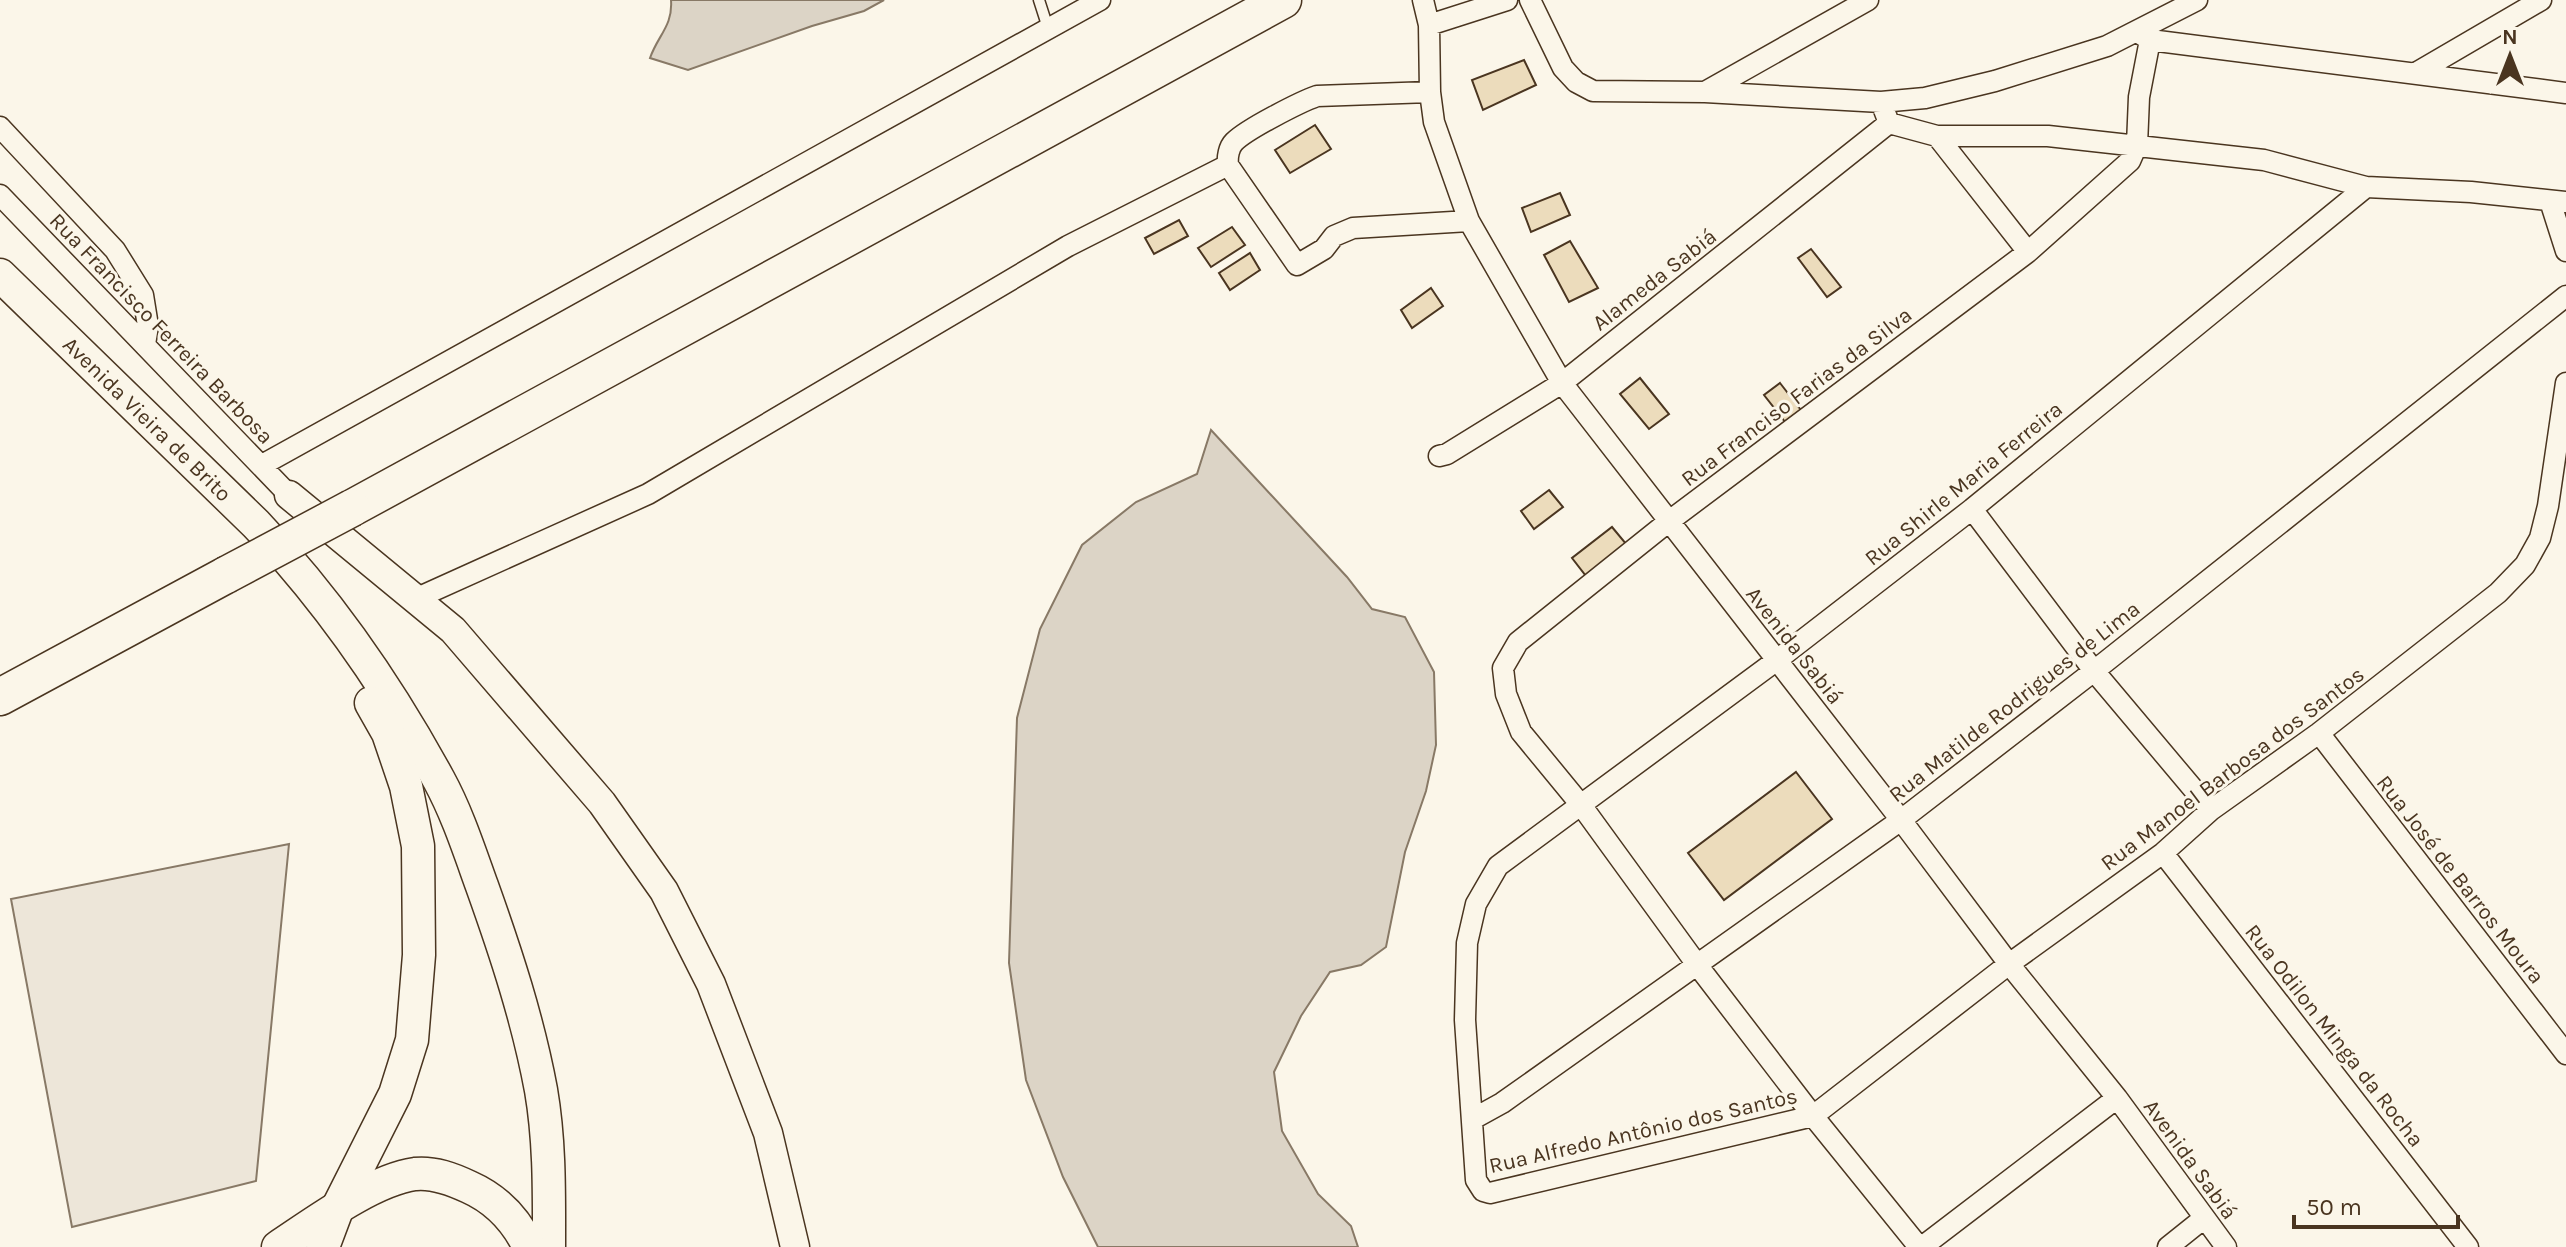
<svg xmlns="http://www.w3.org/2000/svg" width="2566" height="1247" viewBox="0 0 2566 1247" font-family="Karla,sans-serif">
<rect width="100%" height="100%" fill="#fbf6e9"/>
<path fill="#ede6d9" stroke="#887966" stroke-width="2" d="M 289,844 L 256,1181 L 72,1227 L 11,899 Z"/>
<path fill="#dcd4c6" stroke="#887966" stroke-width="2" d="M 671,0 L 884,0 L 864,11 L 812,26 L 688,70 L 650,58 C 658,35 673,26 671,0 Z
M 1211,430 L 1347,577 L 1372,609 L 1405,617 L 1434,672 L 1436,745 L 1426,791 L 1405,852 L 1386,947 L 1361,965 L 1330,972 L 1301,1016 L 1274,1072 L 1282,1131 L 1318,1194 L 1351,1226 L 1358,1247 L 1098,1247 L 1063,1177 L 1026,1080 L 1009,963 L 1017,718 L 1040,629 L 1082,545 L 1136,502 L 1197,474 Z"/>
<path fill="#ecdcbc" stroke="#4a3520" stroke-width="2" d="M 1524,60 L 1536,85 L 1483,110 L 1472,80 Z
M 1315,125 L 1331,149 L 1290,173 L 1275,150 Z
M 1560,193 L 1570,215 L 1531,232 L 1522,208 Z
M 1179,220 L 1188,236 L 1154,254 L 1145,238 Z
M 1232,227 L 1245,245 L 1211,267 L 1198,248 Z
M 1570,241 L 1598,288 L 1569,302 L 1544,255 Z
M 1811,249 L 1841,287 L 1827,297 L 1798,258 Z
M 1250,253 L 1260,270 L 1230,290 L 1219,273 Z
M 1431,288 L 1443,306 L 1412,328 L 1401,310 Z
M 1640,378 L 1669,414 L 1649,429 L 1620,394 Z
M 1780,383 L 1804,414 L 1789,427 L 1764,395 Z
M 1549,490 L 1563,507 L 1534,529 L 1521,511 Z
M 1612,527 L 1627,545 L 1586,576 L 1572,558 Z
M 1796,772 L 1832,819 L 1724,900 L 1688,853 Z"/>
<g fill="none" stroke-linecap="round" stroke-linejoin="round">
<defs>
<path id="lane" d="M 1039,0 L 1048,28"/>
<path id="street" d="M 1423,0 L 1429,25 L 1430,92 L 1434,122 L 1469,221 L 1562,383 L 1901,820 L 2009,964 L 2117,1098 L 2226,1247
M 1530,0 L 1563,68 L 1576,82 L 1593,91 L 1705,92 L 1881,102 L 1925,98 L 1995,81 L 2107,46 L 2197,0
M 1429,25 L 1507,0
M 2139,33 L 2150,40 L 2566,93
M 2416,73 L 2541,0
M 1705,92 L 1868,0
M 1881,102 L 1889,123 L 1937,136 L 2048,136 L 2264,160 L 2366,187 L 2471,192 L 2566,202
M 0,127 L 115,250 L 143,295 L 148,326 L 145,344
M 1937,136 L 2028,252
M 1228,165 L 1297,265 L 1324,249 L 1334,236 L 1353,228 L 1469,221
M 1228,165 C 1227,157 1229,147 1234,142 C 1247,129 1300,102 1317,96 L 1430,92
M 2366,187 L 1972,509 L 1777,660 L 1498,866 L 1476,904 L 1467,943 L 1465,1020 L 1476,1180 L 1483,1191 L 1490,1193 L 1813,1116 L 2009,964 L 2163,853 L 2211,810 L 2319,733 L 2498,593 L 2525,565 L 2540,538 L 2548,506 L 2566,383
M 0,195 L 289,495
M 2550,201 L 2566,251
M 1439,456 L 1447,454 L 1562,383 L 1889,123
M 262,465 L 1100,0
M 1972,509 L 2094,671 L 2211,810
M 415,599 L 648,494 L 1068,246 L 1228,165
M 2319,733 L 2566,1054
M 2163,853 L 2468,1247
M 1473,1119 L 1502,1103 L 1901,820 L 2094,671 L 2566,296
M 1919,1247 L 1813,1116 L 1698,966 L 1581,805 L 1521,732 L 1506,694 L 1503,668 L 1518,642 L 1668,522 L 2028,252 L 2130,161 L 2137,145 L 2139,97 L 2150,40
M 1922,1247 L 2117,1098
M 2168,1247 L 2203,1219"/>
<path id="secondary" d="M 289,495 L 453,630 L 602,803 L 664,891 L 711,984 L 768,1133 L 795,1247"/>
<g id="primary">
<path id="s1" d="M 0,275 L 256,524 C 328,600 389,688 439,780 C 457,813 469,850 482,886 C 506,953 528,1020 541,1090 C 550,1142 549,1195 549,1247"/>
<path d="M 278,1247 C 313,1224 372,1180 415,1174 C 434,1172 452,1179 469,1187 C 496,1199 516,1220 529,1247"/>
<path d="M 323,1247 L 338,1207 L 395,1094 L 412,1040 L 419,955 L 418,846 L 406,786 L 388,733 L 371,703"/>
</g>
<path id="highway" d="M 352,508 L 1283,0
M 0,697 L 226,575"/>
</defs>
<use href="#lane" stroke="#4a3520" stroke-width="13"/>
<use href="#street" stroke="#4a3520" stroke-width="23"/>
<use href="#secondary" stroke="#4a3520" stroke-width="31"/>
<use href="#primary" stroke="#4a3520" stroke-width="35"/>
<use href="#highway" stroke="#4a3520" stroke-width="39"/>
<use href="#lane" stroke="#fbf6e9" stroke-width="10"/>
<use href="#street" stroke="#fbf6e9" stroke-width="20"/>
<use href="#secondary" stroke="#fbf6e9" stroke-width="28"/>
<use href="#primary" stroke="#fbf6e9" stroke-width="32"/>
<use href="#highway" stroke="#fbf6e9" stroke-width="36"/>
<defs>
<path id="highway-bridge" d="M 226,575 L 352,508"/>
</defs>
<use href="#highway-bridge" stroke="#4a3520" stroke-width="39" stroke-linecap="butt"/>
<use href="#highway-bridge" stroke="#fbf6e9" stroke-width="36"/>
</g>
<g text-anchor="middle" stroke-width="6" stroke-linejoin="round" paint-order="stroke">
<g font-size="22" fill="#4a3520" stroke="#fbf6e9">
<text transform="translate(1654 279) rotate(-38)" y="8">Alameda Sabiá</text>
<text transform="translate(162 328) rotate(46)" y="8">Rua Francisco Ferreira Barbosa</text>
<text transform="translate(1796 396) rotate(-37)" y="8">Rua Franciso Farias da Silva</text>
<text dy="8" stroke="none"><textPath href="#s1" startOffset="206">Avenida Vieira de Brito</textPath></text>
<text transform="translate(1963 483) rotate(-39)" y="8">Rua Shirle Maria Ferreira</text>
<text transform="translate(1795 645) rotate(52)" y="8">Avenida Sabiá</text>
<text transform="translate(2014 701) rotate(-38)" y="8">Rua Matilde Rodrigues de Lima</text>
<text transform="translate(2232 768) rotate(-37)" y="8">Rua Manoel Barbosa dos Santos</text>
<text transform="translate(2461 879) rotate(52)" y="8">Rua José de Barros Moura</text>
<text transform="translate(2335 1035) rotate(52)" y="8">Rua Odilon Minga da Rocha</text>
<text transform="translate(1643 1130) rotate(-13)" y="8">Rua Alfredo Antônio dos Santos</text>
<text transform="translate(2191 1159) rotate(54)" y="8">Avenida Sabiá</text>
</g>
</g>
<g transform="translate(2510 56)" stroke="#fbf6e9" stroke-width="6" paint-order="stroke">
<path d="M0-6L14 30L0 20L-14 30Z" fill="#4a3520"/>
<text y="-12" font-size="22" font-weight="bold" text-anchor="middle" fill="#4a3520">N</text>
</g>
<path d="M2294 1215v12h164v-12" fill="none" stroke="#4a3520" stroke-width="4"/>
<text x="2306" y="1215" font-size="24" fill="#4a3520" stroke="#fbf6e9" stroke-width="6" paint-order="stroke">50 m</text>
</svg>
